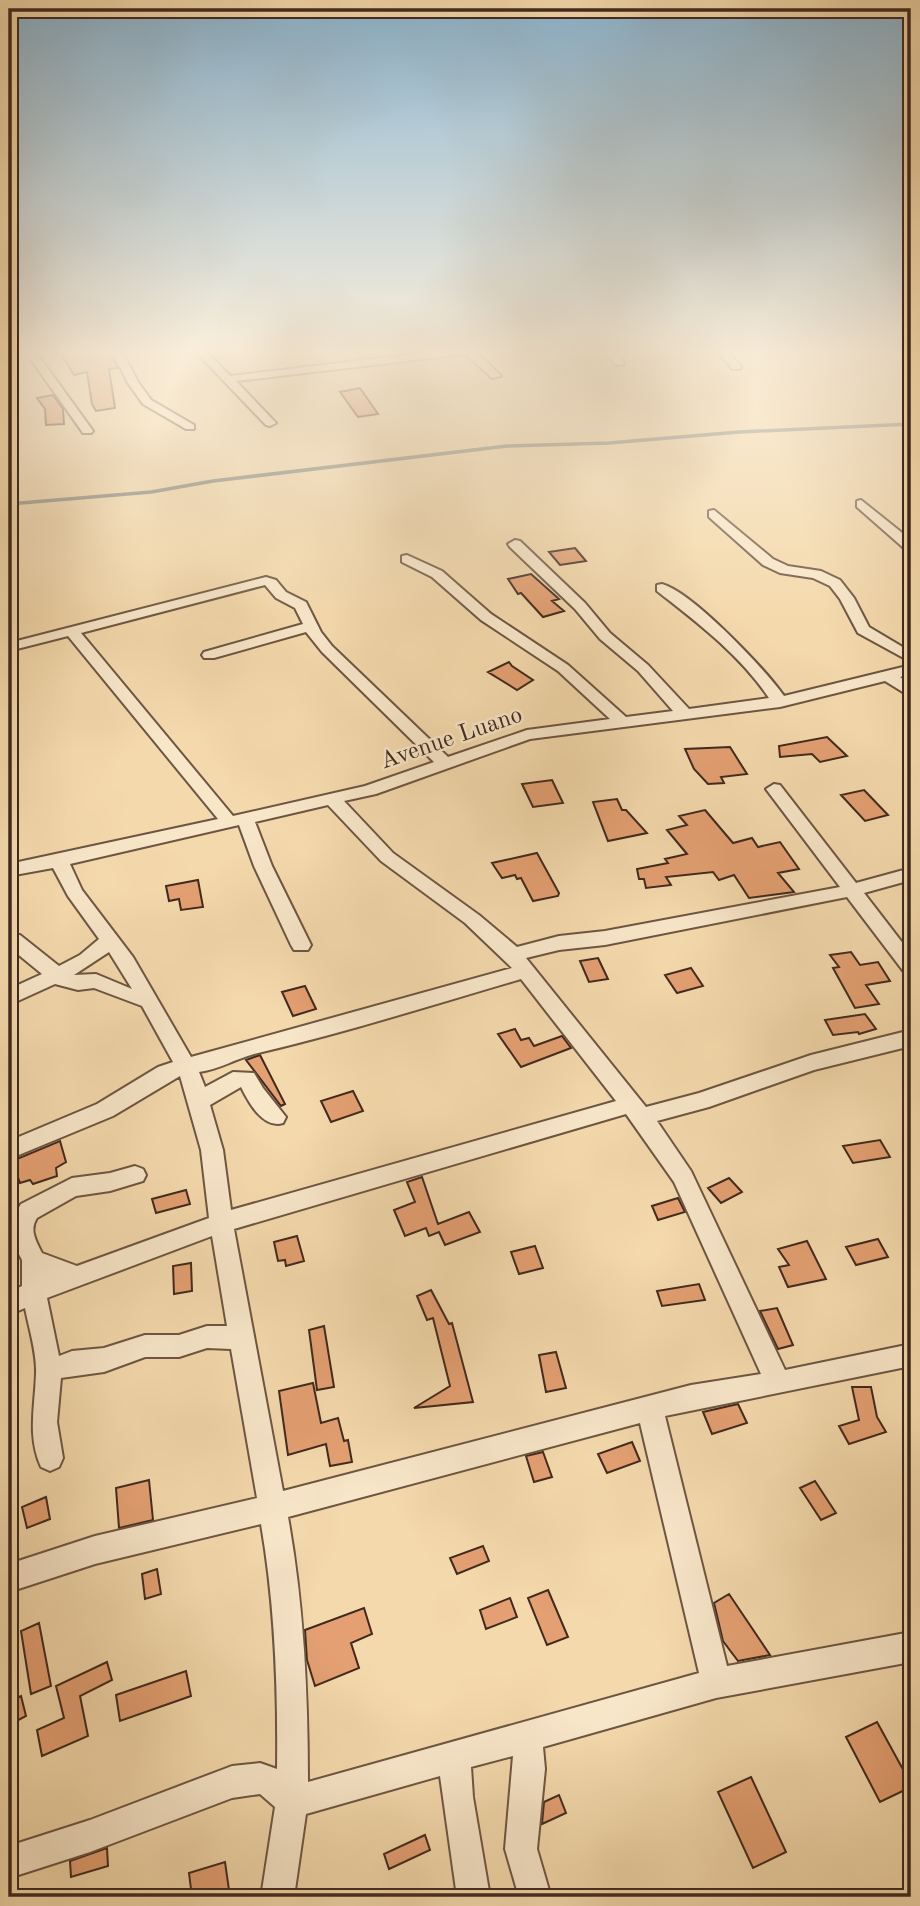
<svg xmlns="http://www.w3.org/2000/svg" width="920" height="1906" viewBox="0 0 920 1906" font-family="'Old Standard TT',serif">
<rect width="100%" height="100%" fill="#f4d9ac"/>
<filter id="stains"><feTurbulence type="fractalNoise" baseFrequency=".00286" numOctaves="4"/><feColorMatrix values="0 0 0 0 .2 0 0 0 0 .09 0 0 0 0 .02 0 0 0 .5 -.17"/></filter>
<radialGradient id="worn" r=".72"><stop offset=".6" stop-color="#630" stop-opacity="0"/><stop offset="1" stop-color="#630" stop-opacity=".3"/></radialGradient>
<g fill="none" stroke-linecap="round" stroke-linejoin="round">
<path stroke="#797f78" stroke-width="3.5" d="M 9,504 L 151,492 L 213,481 L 507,446 L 609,443 L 739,432 L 911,424"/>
</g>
<path fill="#e4a072" stroke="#40291f" stroke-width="2" d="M 59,351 L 108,351 L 118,368 L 109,369 L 115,408 L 96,411 L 92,404 L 87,372 L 74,375 Z
M 360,388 L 378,414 L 358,417 L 340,392 Z
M 53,395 L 63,409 L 64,424 L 46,425 L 45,409 L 37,398 Z
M 575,548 L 586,561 L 560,565 L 549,552 Z
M 531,574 L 559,599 L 552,601 L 564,611 L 543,617 L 521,593 L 518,594 L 508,579 Z
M 509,662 L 512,666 L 533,680 L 517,690 L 488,672 Z
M 827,737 L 847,756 L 820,762 L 812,754 L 780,757 L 779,746 Z
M 730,747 L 747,774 L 721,777 L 724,783 L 708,784 L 694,769 L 685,749 Z
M 552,780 L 563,803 L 533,807 L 522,784 Z
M 864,790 L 888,815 L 865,821 L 841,795 Z
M 617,799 L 622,810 L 626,810 L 647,833 L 608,841 L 593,802 Z
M 705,810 L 733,843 L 752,838 L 758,847 L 780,842 L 799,869 L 778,873 L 794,892 L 749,898 L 734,875 L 719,880 L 713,872 L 666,877 L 671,885 L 646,888 L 644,879 L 639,879 L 637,869 L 668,863 L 665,859 L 687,854 L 667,830 L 687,825 L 679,816 Z
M 537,853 L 559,893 L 558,896 L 533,901 L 521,878 L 517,879 L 515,875 L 502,878 L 492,863 Z
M 198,880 L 203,907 L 181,910 L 179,899 L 169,901 L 166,886 Z
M 851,952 L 860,965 L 878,962 L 890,981 L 866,985 L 879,1004 L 855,1008 L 833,968 L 839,967 L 830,955 Z
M 598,958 L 608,979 L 589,982 L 580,961 Z
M 691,968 L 703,986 L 677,993 L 665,975 Z
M 305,986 L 316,1009 L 293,1016 L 282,992 Z
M 865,1014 L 876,1029 L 859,1034 L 858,1032 L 833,1035 L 825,1020 Z
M 515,1029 L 521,1040 L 529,1038 L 534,1046 L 562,1036 L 571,1048 L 521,1067 L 498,1034 Z
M 260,1055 L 285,1104 L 281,1106 L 246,1060 Z
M 353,1091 L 363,1111 L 331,1122 L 321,1101 Z
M 880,1140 L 890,1157 L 853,1163 L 843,1146 Z
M 60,1141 L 66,1162 L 56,1168 L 57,1176 L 33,1184 L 30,1180 L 20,1183 L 12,1161 Z
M 422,1177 L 438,1224 L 469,1212 L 480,1232 L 445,1245 L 439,1232 L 429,1236 L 426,1228 L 405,1236 L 394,1210 L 415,1202 L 407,1182 Z
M 729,1178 L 742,1192 L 721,1203 L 708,1188 Z
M 186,1190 L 190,1204 L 156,1213 L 152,1199 Z
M 678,1198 L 685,1212 L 658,1220 L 652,1206 Z
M 297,1236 L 304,1261 L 286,1266 L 285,1260 L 278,1261 L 274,1242 Z
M 878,1239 L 888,1257 L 856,1265 L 846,1247 Z
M 807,1241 L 826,1279 L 788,1287 L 779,1267 L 789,1265 L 778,1249 Z
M 535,1246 L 543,1268 L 519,1274 L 511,1252 Z
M 191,1263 L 192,1291 L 174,1294 L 173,1266 Z
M 699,1284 L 705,1300 L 662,1306 L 657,1291 Z
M 431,1290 L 449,1324 L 452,1323 L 473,1402 L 414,1408 L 450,1386 L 433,1318 L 427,1320 L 417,1296 Z
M 777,1308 L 793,1345 L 778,1349 L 760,1311 Z
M 324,1326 L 334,1387 L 317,1390 L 309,1330 Z
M 556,1352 L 566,1388 L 546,1392 L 539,1355 Z
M 313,1383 L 321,1423 L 338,1418 L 344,1441 L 348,1440 L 352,1462 L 330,1466 L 326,1444 L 288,1455 L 279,1391 Z
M 852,1387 L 871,1387 L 877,1417 L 886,1432 L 849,1444 L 839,1426 L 859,1420 Z
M 738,1404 L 747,1423 L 712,1434 L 703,1412 Z
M 632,1442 L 640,1461 L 607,1473 L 598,1454 Z
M 543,1452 L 552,1477 L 534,1482 L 526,1456 Z
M 149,1480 L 153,1520 L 119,1528 L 116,1488 Z
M 815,1481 L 836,1513 L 821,1520 L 800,1488 Z
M 46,1497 L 50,1519 L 27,1528 L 22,1507 Z
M 483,1546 L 489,1561 L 457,1574 L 450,1558 Z
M 157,1569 L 161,1594 L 145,1599 L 142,1574 Z
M 548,1590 L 568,1637 L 547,1645 L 528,1598 Z
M 729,1594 L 770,1655 L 738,1661 L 723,1641 L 714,1603 Z
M 510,1598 L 517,1617 L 486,1629 L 480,1610 Z
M 364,1608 L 372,1634 L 351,1643 L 359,1668 L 315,1686 L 307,1660 L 305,1630 Z
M 39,1623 L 51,1686 L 31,1694 L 21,1631 Z
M 107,1662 L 112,1680 L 80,1696 L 88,1736 L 42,1756 L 37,1730 L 64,1718 L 56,1686 Z
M 186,1671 L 191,1696 L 120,1721 L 116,1695 Z
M 21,1696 L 26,1716 L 9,1725 L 9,1702 Z
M 877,1722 L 911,1784 L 911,1787 L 880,1802 L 846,1737 Z
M 751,1777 L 786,1852 L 753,1868 L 718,1792 Z
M 559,1795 L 566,1813 L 542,1824 L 544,1802 Z
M 425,1835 L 430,1850 L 389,1869 L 384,1854 Z
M 107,1848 L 108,1866 L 71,1877 L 70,1861 Z
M 225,1862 L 230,1897 L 192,1897 L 189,1873 Z"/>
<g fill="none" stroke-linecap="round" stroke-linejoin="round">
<defs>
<path id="street" d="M 25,351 L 35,351 L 93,431 L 91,433 L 83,433 Z
M 112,351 L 122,351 L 138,382 L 151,400 L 194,425 L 194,429 L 186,429 L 143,404 L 128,383 Z
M 195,351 L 206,351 L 230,376 L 440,351 L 475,351 L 501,376 L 492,378 L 466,354 L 236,381 L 274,421 L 276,423 L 270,426 L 266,425 Z
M 605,351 L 615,351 L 624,363 L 623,365 L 615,365 Z
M 718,351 L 728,351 L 741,367 L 740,369 L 732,369 Z
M 861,500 L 911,540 L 911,551 L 906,550 L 857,507 L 857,501 Z
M 714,510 L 773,559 L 788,566 L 821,571 L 840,580 L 854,598 L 869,627 L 911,652 L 911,662 L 858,633 L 840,599 L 830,586 L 813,578 L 780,573 L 763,565 L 709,517 L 709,511 Z
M 515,540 L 520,541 L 585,603 L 610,633 L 648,665 L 689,709 L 769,698 C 740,655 698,623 657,591 L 657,585 L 662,584 C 692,592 765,669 784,696 L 911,665 L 911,674 L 900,677 L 911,685 L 911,697 L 885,681 L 780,707 L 530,739 L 376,794 L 344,801 L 393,853 L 479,915 L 517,947 L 559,936 L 605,931 L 840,887 L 766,789 L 774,784 L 780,785 L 856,883 L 911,868 L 911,880 L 864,893 L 911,954 L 911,974 L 904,972 L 847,897 L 605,945 L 559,950 L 526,958 L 646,1107 L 699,1093 L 811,1055 L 911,1030 L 911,1046 L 814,1070 L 709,1107 L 657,1121 L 691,1171 L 785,1370 L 911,1344 L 911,1366 L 665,1416 L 727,1666 L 911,1632 L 911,1662 L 716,1698 L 543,1747 L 545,1769 L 537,1849 L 551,1897 L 519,1897 L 505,1849 L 513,1756 L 471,1767 L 473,1797 L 490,1897 L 457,1897 L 440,1776 L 306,1814 L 294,1897 L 261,1897 L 275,1807 L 260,1794 L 232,1798 L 90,1852 L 9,1878 L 9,1846 L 90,1820 L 232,1766 L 260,1763 L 277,1769 C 278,1687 275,1605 261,1524 L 95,1564 L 9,1592 L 9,1564 L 95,1536 L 257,1498 L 231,1349 L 207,1348 L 179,1357 L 145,1357 L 104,1372 L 61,1378 L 57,1422 L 63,1458 L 59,1467 L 50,1471 L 41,1467 C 27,1436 35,1406 36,1374 C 37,1353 29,1329 25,1308 L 9,1315 L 9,1292 L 22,1286 L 22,1260 L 10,1237 L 10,1222 L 21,1204 L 72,1178 L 110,1173 L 135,1166 L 143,1169 L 146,1175 L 143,1181 L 110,1191 L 76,1196 L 37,1218 C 29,1230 36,1241 42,1253 L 77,1266 L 209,1218 L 201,1150 L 180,1076 L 113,1116 L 9,1159 L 9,1141 L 97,1104 L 158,1067 L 173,1062 L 142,1006 L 94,988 L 78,990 L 55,984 L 9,1005 L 9,989 L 42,974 L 9,947 L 9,935 L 20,935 L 59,966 L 80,955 L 99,939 L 68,896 L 53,868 L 9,876 L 9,864 L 218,819 L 68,636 L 9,651 L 9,643 L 266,577 L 276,580 L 286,592 L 306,602 L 321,632 L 332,646 L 448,757 L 527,730 L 610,719 L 558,671 L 481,620 L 432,577 L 402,562 L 402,556 L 407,555 L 442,571 L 491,614 L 568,665 L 626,717 L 673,711 L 638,671 L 600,639 L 575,609 L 510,547 L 508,544 ZM 265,585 L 276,598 L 295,608 L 303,624 L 204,652 L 202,655 L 204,658 L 214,658 L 306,632 L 322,652 L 434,762 L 365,786 L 233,816 L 81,633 ZM 328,805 L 381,861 L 465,923 L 512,968 L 191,1057 L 133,957 L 82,890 L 70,864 L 239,825 L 254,866 L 291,945 L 294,950 L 308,950 L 311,945 L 272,866 L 255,822 ZM 109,952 L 132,989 L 96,974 L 74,975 ZM 521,979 L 616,1101 L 231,1210 L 223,1150 L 210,1105 L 241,1087 C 249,1103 263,1129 283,1123 L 286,1117 L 263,1088 L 254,1073 L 233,1072 L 205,1087 L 199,1072 C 218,1070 235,1059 254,1054 C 344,1033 432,1005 521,979 ZM 626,1114 L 674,1182 L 761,1374 L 691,1385 L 283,1491 L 234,1229 ZM 212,1236 L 227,1326 L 207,1326 L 179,1335 L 145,1335 L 104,1348 L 72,1351 L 59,1356 L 47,1298 ZM 640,1423 L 699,1673 L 308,1782 C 308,1693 304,1605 288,1517 Z"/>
</defs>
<use href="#street" stroke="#6d5542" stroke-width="4"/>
<use href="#street" fill="#f8e6c9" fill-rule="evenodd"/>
</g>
<linearGradient id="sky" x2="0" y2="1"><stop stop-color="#8bb6d3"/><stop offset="0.57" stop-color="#faeeda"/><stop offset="1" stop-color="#faeeda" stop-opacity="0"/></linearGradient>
<rect width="920" height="618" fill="url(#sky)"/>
<g text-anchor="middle" stroke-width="5" stroke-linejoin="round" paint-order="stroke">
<g font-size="24" fill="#40291f" stroke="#f8e6c9">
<text transform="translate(451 737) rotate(-19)" y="8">Avenue Luano</text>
</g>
</g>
<rect width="920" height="1906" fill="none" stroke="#f4d9ac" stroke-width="35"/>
<rect x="10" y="10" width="899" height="1885" fill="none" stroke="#40291f" stroke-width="3.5"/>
<rect x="18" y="18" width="885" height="1871" fill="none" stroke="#40291f" stroke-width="2"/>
<rect width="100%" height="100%" filter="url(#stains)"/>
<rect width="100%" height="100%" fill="url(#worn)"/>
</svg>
